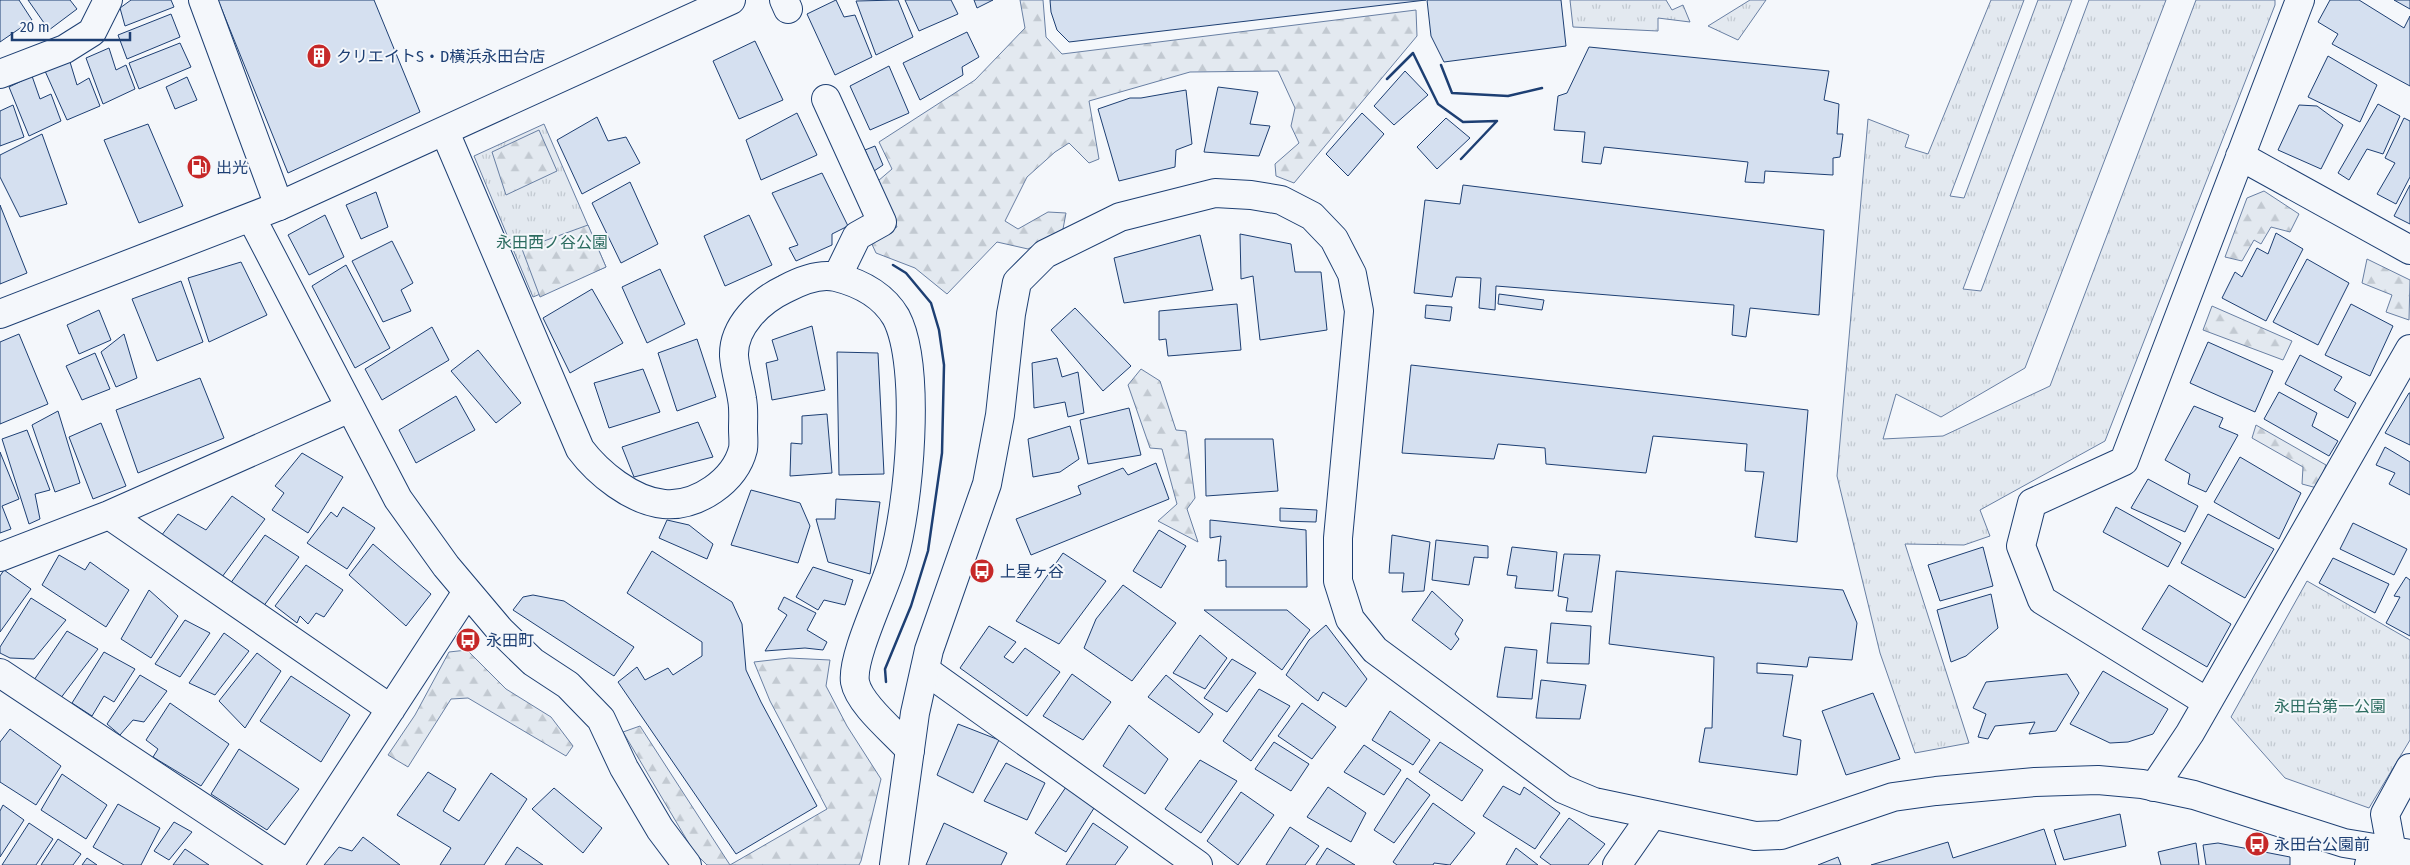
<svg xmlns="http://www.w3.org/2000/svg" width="2410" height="865" viewBox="0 0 2410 865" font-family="'Fira Sans Condensed','Noto Sans JP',sans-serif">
<defs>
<pattern id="grass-tufts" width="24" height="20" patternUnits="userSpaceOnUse" patternTransform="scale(1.25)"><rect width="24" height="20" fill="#e3e9f0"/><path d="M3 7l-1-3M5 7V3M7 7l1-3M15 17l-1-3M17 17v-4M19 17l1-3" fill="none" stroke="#c2c9d1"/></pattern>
<pattern id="forest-firs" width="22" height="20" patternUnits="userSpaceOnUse" patternTransform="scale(1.25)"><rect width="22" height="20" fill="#e3e9f0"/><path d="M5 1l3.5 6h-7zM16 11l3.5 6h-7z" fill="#c2c9d1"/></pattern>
</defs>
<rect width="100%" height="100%" fill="#f4f7fb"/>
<path fill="url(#grass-tufts)" stroke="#687fa3" d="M 1570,0 L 1666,0 L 1672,10 L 1683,5 L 1690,22 L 1658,18 L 1658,31 L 1573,27 Z
M 1750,0 L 1766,0 L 1738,40 L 1708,26 Z
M 1991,0 L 2024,0 L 1950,196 L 1964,198 L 2038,0 L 2072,0 L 1963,289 L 1981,291 L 2089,0 L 2166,0 L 2025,368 L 1941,417 L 1896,394 L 1883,439 L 1943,436 L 2050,386 L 2196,0 L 2275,0 L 2275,5 L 2105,441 L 1980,510 L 1990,536 L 1964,545 L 1905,544 L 1969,743 L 1915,753 L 1880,653 L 1837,476 L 1868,119 L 1909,135 L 1905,147 L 1928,154 Z
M 544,124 L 606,267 L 533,297 L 474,156 Z
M 2307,581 L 2410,640 L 2410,740 L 2369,808 L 2285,778 L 2231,717 Z"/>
<path fill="url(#forest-firs)" stroke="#687fa3" d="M 1020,0 L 1043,0 L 1046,37 L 1062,54 L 1416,10 L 1417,36 L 1294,183 L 1276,176 L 1275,164 L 1299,143 L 1291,126 L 1295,108 L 1278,71 L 1190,72 L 1089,101 L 1099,159 L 1089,163 L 1069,143 L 1055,152 L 1027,177 L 1005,221 L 1018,229 L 1048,212 L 1066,213 L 1063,229 L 1028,249 L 997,242 L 947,294 L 915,268 L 876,253 L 870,240 L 897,227 L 878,181 L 892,169 L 879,142 L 975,80 L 1025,28 Z
M 539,130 L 557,171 L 506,195 L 492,152 Z
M 2264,191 L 2299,214 L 2290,232 L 2271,227 L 2261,244 L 2254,240 L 2242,261 L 2225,257 L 2247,198 Z
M 588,225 L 606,267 L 540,297 L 522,249 Z
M 2367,259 L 2410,280 L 2409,320 L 2386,312 L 2392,295 L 2362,283 Z
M 2212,306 L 2292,341 L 2283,360 L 2203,330 Z
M 1141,369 L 1160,381 L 1176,430 L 1186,431 L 1195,498 L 1187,509 L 1198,542 L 1158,521 L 1177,504 L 1162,449 L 1150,448 L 1128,385 Z
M 2256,425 L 2326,465 L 2317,488 L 2302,484 L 2303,467 L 2252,438 Z
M 467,650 L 506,689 L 551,717 L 573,746 L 566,756 L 468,698 L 451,699 L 408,767 L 388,755 L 415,715 L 449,652 Z
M 789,658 L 830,660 L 826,686 L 847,726 L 881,779 L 861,861 L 859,865 L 707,865 L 694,852 L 623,732 L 640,726 L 730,865 L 827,809 L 770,701 L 754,662 Z"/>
<path fill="#d5e0f0" stroke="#1d3f73" d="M 0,0 L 19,0 L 32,20 L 0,42 Z
M 28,0 L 70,0 L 77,9 L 49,30 Z
M 131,0 L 171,0 L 174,7 L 125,26 L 120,8 Z
M 218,0 L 374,0 L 420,112 L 288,173 Z
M 836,0 L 844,17 L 855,15 L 872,57 L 835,75 L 807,14 Z
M 898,0 L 913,37 L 876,55 L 856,1 Z
M 905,0 L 951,0 L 958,14 L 919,31 Z
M 974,0 L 993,0 L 977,8 Z
M 1050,0 L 1426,0 L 1069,42 L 1057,30 L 1051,12 Z
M 1427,0 L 1561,0 L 1566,46 L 1444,62 L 1431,36 Z
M 2330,0 L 2359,0 L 2404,28 L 2410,16 L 2410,86 L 2332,44 L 2338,34 L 2318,22 Z
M 2394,0 L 2410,0 L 2410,9 Z
M 171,14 L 180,37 L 127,59 L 118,35 Z
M 967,32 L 979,57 L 962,67 L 963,75 L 920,100 L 903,63 Z
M 755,41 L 783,100 L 739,119 L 713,61 Z
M 180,43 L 191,67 L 139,89 L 129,63 Z
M 1589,47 L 1829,71 L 1824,100 L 1839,104 L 1837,134 L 1843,134 L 1840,157 L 1833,158 L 1833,175 L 1765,171 L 1764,183 L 1745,182 L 1748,162 L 1604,147 L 1601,164 L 1582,162 L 1585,132 L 1554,130 L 1558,96 L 1567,93 Z
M 109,48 L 116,70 L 126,65 L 135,89 L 103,104 L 86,58 Z
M 2328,56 L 2377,85 L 2360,122 L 2308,97 Z
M 70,62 L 77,85 L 89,78 L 100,106 L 67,120 L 45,71 Z
M 889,66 L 909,113 L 870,130 L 850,86 Z
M 1405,71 L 1428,95 L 1394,125 L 1374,106 Z
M 32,76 L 40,99 L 51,94 L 61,121 L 29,136 L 9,87 Z
M 187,77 L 197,100 L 175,109 L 166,87 Z
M 1218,87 L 1258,92 L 1250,124 L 1270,126 L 1259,156 L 1204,152 Z
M 1186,90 L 1192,144 L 1176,150 L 1175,167 L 1119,181 L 1098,109 L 1130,98 L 1141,98 Z
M 2378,104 L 2400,116 L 2383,154 L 2367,149 L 2349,180 L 2338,173 Z
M 13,105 L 24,137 L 0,146 L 0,111 Z
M 2299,105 L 2317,106 L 2343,125 L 2321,169 L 2278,150 Z
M 797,113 L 817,155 L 761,180 L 746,140 Z
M 1362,113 L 1384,134 L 1348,176 L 1326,154 Z
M 597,117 L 608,141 L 626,137 L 640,163 L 582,194 L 557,140 Z
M 1446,118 L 1470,138 L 1437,169 L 1417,147 Z
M 2404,118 L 2410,121 L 2410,177 L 2396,204 L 2377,194 L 2395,163 L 2385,158 Z
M 148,124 L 183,206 L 139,223 L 104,140 Z
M 42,134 L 67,204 L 20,217 L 0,177 L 0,155 Z
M 875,146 L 883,165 L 874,171 L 865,150 Z
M 822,173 L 848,226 L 832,234 L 832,245 L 796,261 L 789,248 L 798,245 L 772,193 Z
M 630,182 L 658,244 L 621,263 L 592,203 Z
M 1463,185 L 1824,230 L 1819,315 L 1750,308 L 1746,337 L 1732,335 L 1734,305 L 1496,286 L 1495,310 L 1479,308 L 1481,278 L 1456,277 L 1452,297 L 1414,293 L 1425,200 L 1460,204 Z
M 2410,185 L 2410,224 L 2394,216 Z
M 376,192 L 388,227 L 361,239 L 346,205 Z
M 0,205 L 27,273 L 0,284 Z
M 325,215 L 344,257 L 309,275 L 288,235 Z
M 749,215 L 772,265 L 725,286 L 704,236 Z
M 2276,233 L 2303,249 L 2266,321 L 2222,298 L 2235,272 L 2242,277 L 2257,248 L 2268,254 Z
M 1240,234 L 1291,244 L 1295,272 L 1321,272 L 1327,330 L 1260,340 L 1253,276 L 1241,279 Z
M 1200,235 L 1213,290 L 1124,303 L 1114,258 Z
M 392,241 L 413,283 L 401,290 L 411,311 L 383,322 L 352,261 Z
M 2307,259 L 2349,283 L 2318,345 L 2273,322 Z
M 241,262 L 267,315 L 209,342 L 188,278 Z
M 346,265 L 390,348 L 355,368 L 312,286 Z
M 660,269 L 685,324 L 647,343 L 622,287 Z
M 181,281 L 203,342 L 157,361 L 132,299 Z
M 592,289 L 623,343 L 570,373 L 543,318 Z
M 1499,294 L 1544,300 L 1542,310 L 1498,304 Z
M 1237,304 L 1241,350 L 1168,356 L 1166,339 L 1159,340 L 1159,311 Z
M 2351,304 L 2393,326 L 2370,376 L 2325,355 Z
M 1426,305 L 1452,307 L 1450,321 L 1425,318 Z
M 1075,308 L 1131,366 L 1103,391 L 1051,330 Z
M 99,310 L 111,340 L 79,354 L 67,325 Z
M 812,326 L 825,390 L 772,400 L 766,363 L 778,360 L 772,340 Z
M 432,327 L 449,360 L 382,400 L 365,369 Z
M 19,334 L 48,404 L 0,424 L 0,342 Z
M 124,334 L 137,378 L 116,387 L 101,352 Z
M 697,339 L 716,397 L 677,411 L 658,353 Z
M 2208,342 L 2273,371 L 2255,412 L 2190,383 Z
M 478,350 L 521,403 L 496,423 L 451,371 Z
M 837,352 L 878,353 L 884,474 L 839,475 Z
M 95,353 L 110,389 L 82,400 L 66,366 Z
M 2300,355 L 2342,377 L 2334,390 L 2356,403 L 2348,418 L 2285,384 Z
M 1057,358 L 1062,377 L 1078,372 L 1084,413 L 1068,417 L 1065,402 L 1034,408 L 1032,363 Z
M 1411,365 L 1808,410 L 1797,542 L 1755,537 L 1764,472 L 1745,471 L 1747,444 L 1653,436 L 1646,473 L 1546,464 L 1545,448 L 1498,444 L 1494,459 L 1402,453 Z
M 643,369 L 660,412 L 609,428 L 594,383 Z
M 200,378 L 224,438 L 138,473 L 116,410 Z
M 2279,392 L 2317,413 L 2312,426 L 2338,441 L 2329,456 L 2264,419 Z
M 2409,393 L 2410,393 L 2410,445 L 2385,433 Z
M 456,396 L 475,430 L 416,463 L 399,430 Z
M 2194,406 L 2223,418 L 2219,427 L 2238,435 L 2206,492 L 2188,484 L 2190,474 L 2165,460 Z
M 1129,408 L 1141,455 L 1088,464 L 1080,420 Z
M 58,411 L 80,483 L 55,492 L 32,425 Z
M 827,414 L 832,473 L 790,476 L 791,443 L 802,444 L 802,416 Z
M 698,422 L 713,457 L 634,477 L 622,447 Z
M 101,423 L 126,486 L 93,499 L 69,437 Z
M 1070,426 L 1079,459 L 1060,472 L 1033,477 L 1028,439 Z
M 27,430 L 50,490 L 35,494 L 40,519 L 29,524 L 2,439 Z
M 1205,439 L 1273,439 L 1278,491 L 1206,496 Z
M 2385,447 L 2410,462 L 2410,495 L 2389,484 L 2395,473 L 2376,465 Z
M 0,452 L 19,499 L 2,506 L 11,529 L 0,533 Z
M 302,453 L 343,477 L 308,533 L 272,510 L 284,493 L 275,486 Z
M 2240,457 L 2301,493 L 2279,539 L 2214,502 Z
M 1156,463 L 1169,499 L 1031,555 L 1016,519 L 1081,494 L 1078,486 L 1123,468 L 1128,475 Z
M 2148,479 L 2198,506 L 2185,532 L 2131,508 Z
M 751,490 L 800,503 L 810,526 L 798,563 L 731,545 Z
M 232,496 L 265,519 L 219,581 L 161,536 L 178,514 L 206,530 Z
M 836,499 L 880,502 L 870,574 L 828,562 L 816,519 L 835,519 Z
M 343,507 L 375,528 L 347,569 L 307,543 L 331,512 L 337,517 Z
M 2116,507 L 2181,543 L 2168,567 L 2103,532 Z
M 1280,508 L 1317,510 L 1316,522 L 1280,521 Z
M 2208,514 L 2274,549 L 2245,598 L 2181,563 Z
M 667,520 L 689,525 L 713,544 L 707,559 L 659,538 Z
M 1210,520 L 1306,530 L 1307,587 L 1226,587 L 1226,560 L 1218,561 L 1221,536 L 1210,538 Z
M 2353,523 L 2407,549 L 2394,575 L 2340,549 Z
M 1159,530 L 1186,546 L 1161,588 L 1133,571 Z
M 265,535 L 299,557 L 263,607 L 230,584 Z
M 1392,535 L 1430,542 L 1424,591 L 1402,592 L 1404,573 L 1389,573 Z
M 1436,540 L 1488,546 L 1488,558 L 1474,557 L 1469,585 L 1432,580 Z
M 373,544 L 431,594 L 406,626 L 349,575 Z
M 1512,547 L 1557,552 L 1553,591 L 1515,588 L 1517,576 L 1507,575 Z
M 1983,547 L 1993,586 L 1940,601 L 1928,565 Z
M 652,551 L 732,602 L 742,624 L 746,670 L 761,702 L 817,806 L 736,854 L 618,682 L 637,667 L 645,680 L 668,668 L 673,675 L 702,656 L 702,642 L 627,593 Z
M 1063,553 L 1106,581 L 1059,644 L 1016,621 Z
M 1564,554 L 1600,555 L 1592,612 L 1566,611 L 1568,598 L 1558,596 Z
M 59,555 L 85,570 L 90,562 L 129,590 L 106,627 L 42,585 Z
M 2333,558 L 2389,584 L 2375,613 L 2319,583 Z
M 306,565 L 343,590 L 324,617 L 316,613 L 308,624 L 300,616 L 297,623 L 275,606 Z
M 813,567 L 853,580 L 845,605 L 824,600 L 818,610 L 796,597 Z
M 4,570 L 31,589 L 0,632 L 0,576 Z
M 1616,571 L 1843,590 L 1857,623 L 1852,660 L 1809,657 L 1807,667 L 1757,663 L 1757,673 L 1793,675 L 1783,736 L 1801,740 L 1797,775 L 1699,762 L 1705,728 L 1712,728 L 1714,657 L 1609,644 Z
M 2406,577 L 2410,580 L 2410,636 L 2386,623 L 2400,597 L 2394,596 Z
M 1123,585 L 1176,623 L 1132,681 L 1084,648 L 1096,619 Z
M 2169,585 L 2231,624 L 2207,667 L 2142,629 Z
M 149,590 L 178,616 L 151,658 L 121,639 Z
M 1432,591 L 1463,620 L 1455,634 L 1459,639 L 1451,650 L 1412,620 Z
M 1991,594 L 1998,628 L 1966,656 L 1951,662 L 1937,610 Z
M 533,595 L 564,601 L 634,647 L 614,676 L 513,610 L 523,597 Z
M 784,597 L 816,613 L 807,630 L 827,642 L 823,650 L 805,648 L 765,651 L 787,615 L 778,609 Z
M 31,598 L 66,620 L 34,659 L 10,658 L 0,653 L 0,647 Z
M 1204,610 L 1287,610 L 1310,630 L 1282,670 Z
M 185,620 L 210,633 L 180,677 L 155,664 Z
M 1551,623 L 1591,626 L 1589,664 L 1547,663 Z
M 1326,625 L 1367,679 L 1346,707 L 1323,692 L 1318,701 L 1286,675 L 1309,640 Z
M 989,626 L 1016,642 L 1004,657 L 1013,663 L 1025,648 L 1060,672 L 1027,716 L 960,668 Z
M 67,631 L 98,649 L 60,699 L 34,680 Z
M 224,633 L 249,651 L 215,695 L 189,683 Z
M 1200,635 L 1227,658 L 1205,689 L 1173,673 Z
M 1505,647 L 1537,650 L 1532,699 L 1497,697 Z
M 104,652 L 135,669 L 114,702 L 104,696 L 92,716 L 72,703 Z
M 257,653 L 281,671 L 245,728 L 219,701 Z
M 1232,659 L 1256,673 L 1227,712 L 1204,698 Z
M 2103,671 L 2168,709 L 2153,734 L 2128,742 L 2110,743 L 2070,724 Z
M 1072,674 L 1111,702 L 1083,740 L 1043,716 Z
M 2067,674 L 2079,693 L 2056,731 L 2029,734 L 2035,722 L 1995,726 L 1988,739 L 1978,737 L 1986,714 L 1973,708 L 1986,682 Z
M 140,675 L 167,691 L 144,722 L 133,720 L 120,735 L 107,724 Z
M 1166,675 L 1213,714 L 1199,733 L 1148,697 Z
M 291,676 L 350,715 L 321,762 L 260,721 Z
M 1541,680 L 1586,685 L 1580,719 L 1536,718 Z
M 1259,689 L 1290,706 L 1251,761 L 1223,741 Z
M 1873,693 L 1900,759 L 1846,775 L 1822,711 Z
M 170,703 L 229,744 L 201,786 L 153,757 L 158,749 L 146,740 Z
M 1302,703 L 1336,727 L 1312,759 L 1278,736 Z
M 1390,711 L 1430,740 L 1413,765 L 1372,740 Z
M 958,724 L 999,740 L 973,793 L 937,775 Z
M 1129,725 L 1168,759 L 1145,794 L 1103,766 Z
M 10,729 L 61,766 L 36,805 L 0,782 L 0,742 Z
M 1274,742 L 1309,764 L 1291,791 L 1255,769 Z
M 1440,742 L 1483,770 L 1462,801 L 1419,772 Z
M 1364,745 L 1401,770 L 1384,795 L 1344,772 Z
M 239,749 L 299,789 L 267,830 L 211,794 Z
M 1200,760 L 1237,781 L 1201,833 L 1165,809 Z
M 1006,763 L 1045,783 L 1027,820 L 984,801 Z
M 428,772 L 456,789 L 443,811 L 459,821 L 491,773 L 527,799 L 484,865 L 440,865 L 451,848 L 397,815 Z
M 62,774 L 107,805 L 86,839 L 41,810 Z
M 1407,778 L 1430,795 L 1394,843 L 1374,830 Z
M 1503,786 L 1520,795 L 1524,787 L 1560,813 L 1535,849 L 1483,816 Z
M 1066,787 L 1096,805 L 1066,852 L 1035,833 Z
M 1328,787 L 1366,813 L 1351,842 L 1307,817 Z
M 554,788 L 602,828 L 583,853 L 532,809 Z
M 1241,792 L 1274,815 L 1238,865 L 1207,841 Z
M 1433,803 L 1475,833 L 1450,865 L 1434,863 L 1433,865 L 1397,865 L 1393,862 Z
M 118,804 L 160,828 L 141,865 L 124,865 L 93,847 Z
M 3,805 L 24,820 L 0,857 L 0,811 Z
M 2120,814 L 2126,846 L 2064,860 L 2054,830 Z
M 1569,818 L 1605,844 L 1588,865 L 1551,865 L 1540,857 Z
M 174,822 L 192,832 L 169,860 L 154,851 Z
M 29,823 L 53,839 L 36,865 L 2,865 Z
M 944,823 L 1007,853 L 1001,865 L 926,865 Z
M 1093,823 L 1128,847 L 1115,865 L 1066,865 Z
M 1290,827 L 1319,846 L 1305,865 L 1266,865 Z
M 2044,829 L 2056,865 L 1871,865 L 1948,842 L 1953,858 Z
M 363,837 L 400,865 L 324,865 L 339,847 L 352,851 Z
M 58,839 L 81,854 L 73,865 L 41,865 Z
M 2196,843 L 2199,865 L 2161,865 L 2158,852 Z
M 2218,843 L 2290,857 L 2290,865 L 2206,865 L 2203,845 Z
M 517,847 L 543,865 L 505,865 Z
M 1327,848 L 1355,865 L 1316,865 Z
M 1516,848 L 1538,865 L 1506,865 Z
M 185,849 L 209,865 L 173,865 Z
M 1838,857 L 1841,865 L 1818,865 Z
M 87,858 L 97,865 L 82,865 Z"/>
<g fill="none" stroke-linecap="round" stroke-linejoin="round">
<defs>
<path id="minor" d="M 203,0 L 279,206
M 784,0 L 788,9
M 0,74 L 65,49 L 92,32 L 108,0
M 826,99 L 882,222 L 857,236 L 837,277
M 445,132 L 580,449 C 598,473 632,501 664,504 C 697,507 735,481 743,449 C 744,443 743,435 743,429 C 743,419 744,409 742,399 C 740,385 735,370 734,356 C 733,326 760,301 785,289 C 800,281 819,273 836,277 C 860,283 883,295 896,317 C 922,366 909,507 893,560 C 885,589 851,657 855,682 C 859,704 895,733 910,750
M 2240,156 L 2410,250
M 109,515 L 391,709
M 0,557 L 109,515 L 350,408
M 925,670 L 1198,865
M 0,673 L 289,865
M 2207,702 L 2042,600 L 2021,546 L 2032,503 L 2124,461 L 2300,0
M 2154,787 L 2190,733 L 2410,349
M 289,865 L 467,592
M 1617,865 L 1652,815
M 2369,865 L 2392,852 L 2385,814 L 2410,768"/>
<path id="tertiary" d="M 251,217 L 398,499 L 446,566 L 500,630 L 533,662 L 568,685 L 601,719 L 624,768 L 660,829 L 687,865
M 0,314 L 279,206 L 731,0
M 894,865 L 915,713 L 929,650 L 987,484 L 1000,415 L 1011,314 L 1017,282 L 1045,254 L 1120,217 L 1215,193 L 1251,195 L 1281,200 L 1312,216 L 1334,239 L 1352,274 L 1359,311 L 1338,538 L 1338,581 L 1350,619 L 1375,650 L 1563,789 L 1594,802 L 1755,836 L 1781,835 L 1893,797 L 1936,791 L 2035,782 L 2098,780 L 2142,784 L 2194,795 L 2344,843 L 2410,854"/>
</defs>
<use href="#minor" stroke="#1d3f73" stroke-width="30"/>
<use href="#tertiary" stroke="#1d3f73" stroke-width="30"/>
<use href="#minor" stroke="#f4f7fb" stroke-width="28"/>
<use href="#tertiary" stroke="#f4f7fb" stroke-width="28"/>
<path stroke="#1d3f73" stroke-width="2.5" d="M 1441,65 L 1452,93 L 1508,96 L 1542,88
M 1387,79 L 1413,53 L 1438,104 L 1463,122 L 1497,121 L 1461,159
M 886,682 L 885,669 L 911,606 L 928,551 L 942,453 L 944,365 L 939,330 L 931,303 L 906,273 L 893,265"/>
</g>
<defs>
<symbol id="building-disc" viewBox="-11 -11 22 22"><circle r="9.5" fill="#c62828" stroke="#f4f7fb"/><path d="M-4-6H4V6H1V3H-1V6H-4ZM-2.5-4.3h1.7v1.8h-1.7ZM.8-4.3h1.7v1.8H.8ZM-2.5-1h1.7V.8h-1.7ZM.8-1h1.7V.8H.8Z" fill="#fff"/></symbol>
<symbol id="fuel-disc" viewBox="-11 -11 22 22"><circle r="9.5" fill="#c62828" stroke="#f4f7fb"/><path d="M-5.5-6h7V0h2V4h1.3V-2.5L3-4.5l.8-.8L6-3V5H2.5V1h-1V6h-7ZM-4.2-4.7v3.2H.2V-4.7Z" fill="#fff"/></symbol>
<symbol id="bus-disc" viewBox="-11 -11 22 22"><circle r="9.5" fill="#c62828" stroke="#f4f7fb"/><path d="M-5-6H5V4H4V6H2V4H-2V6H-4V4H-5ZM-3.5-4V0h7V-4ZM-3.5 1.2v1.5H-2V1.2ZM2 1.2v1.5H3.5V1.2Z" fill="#fff"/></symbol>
</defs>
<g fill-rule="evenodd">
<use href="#building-disc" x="305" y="42" width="28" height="28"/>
<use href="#fuel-disc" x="185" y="153" width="28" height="28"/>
<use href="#bus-disc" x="968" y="557" width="28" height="28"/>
<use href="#bus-disc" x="454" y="626" width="28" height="28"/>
<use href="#bus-disc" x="2243" y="830" width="28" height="28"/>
</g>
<g text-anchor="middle" stroke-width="4" stroke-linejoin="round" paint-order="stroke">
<g font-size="16" fill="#1d3f73" stroke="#f4f7fb" text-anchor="start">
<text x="336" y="62">クリエイトS・D横浜永田台店</text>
<text x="216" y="173">出光</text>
<text x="1000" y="577">上星ヶ谷</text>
<text x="486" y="646">永田町</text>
<text x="2274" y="850">永田台公園前</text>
</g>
<g font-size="16" fill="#2c6c60" stroke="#f4f7fb">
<text x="552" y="248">永田西ノ谷公園</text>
<text x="2330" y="712">永田台第一公園</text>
</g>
</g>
<path d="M12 32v8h118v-8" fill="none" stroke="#1d3f73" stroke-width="2.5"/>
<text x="20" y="32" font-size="15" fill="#1d3f73" stroke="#f4f7fb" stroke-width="4" paint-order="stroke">20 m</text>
</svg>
